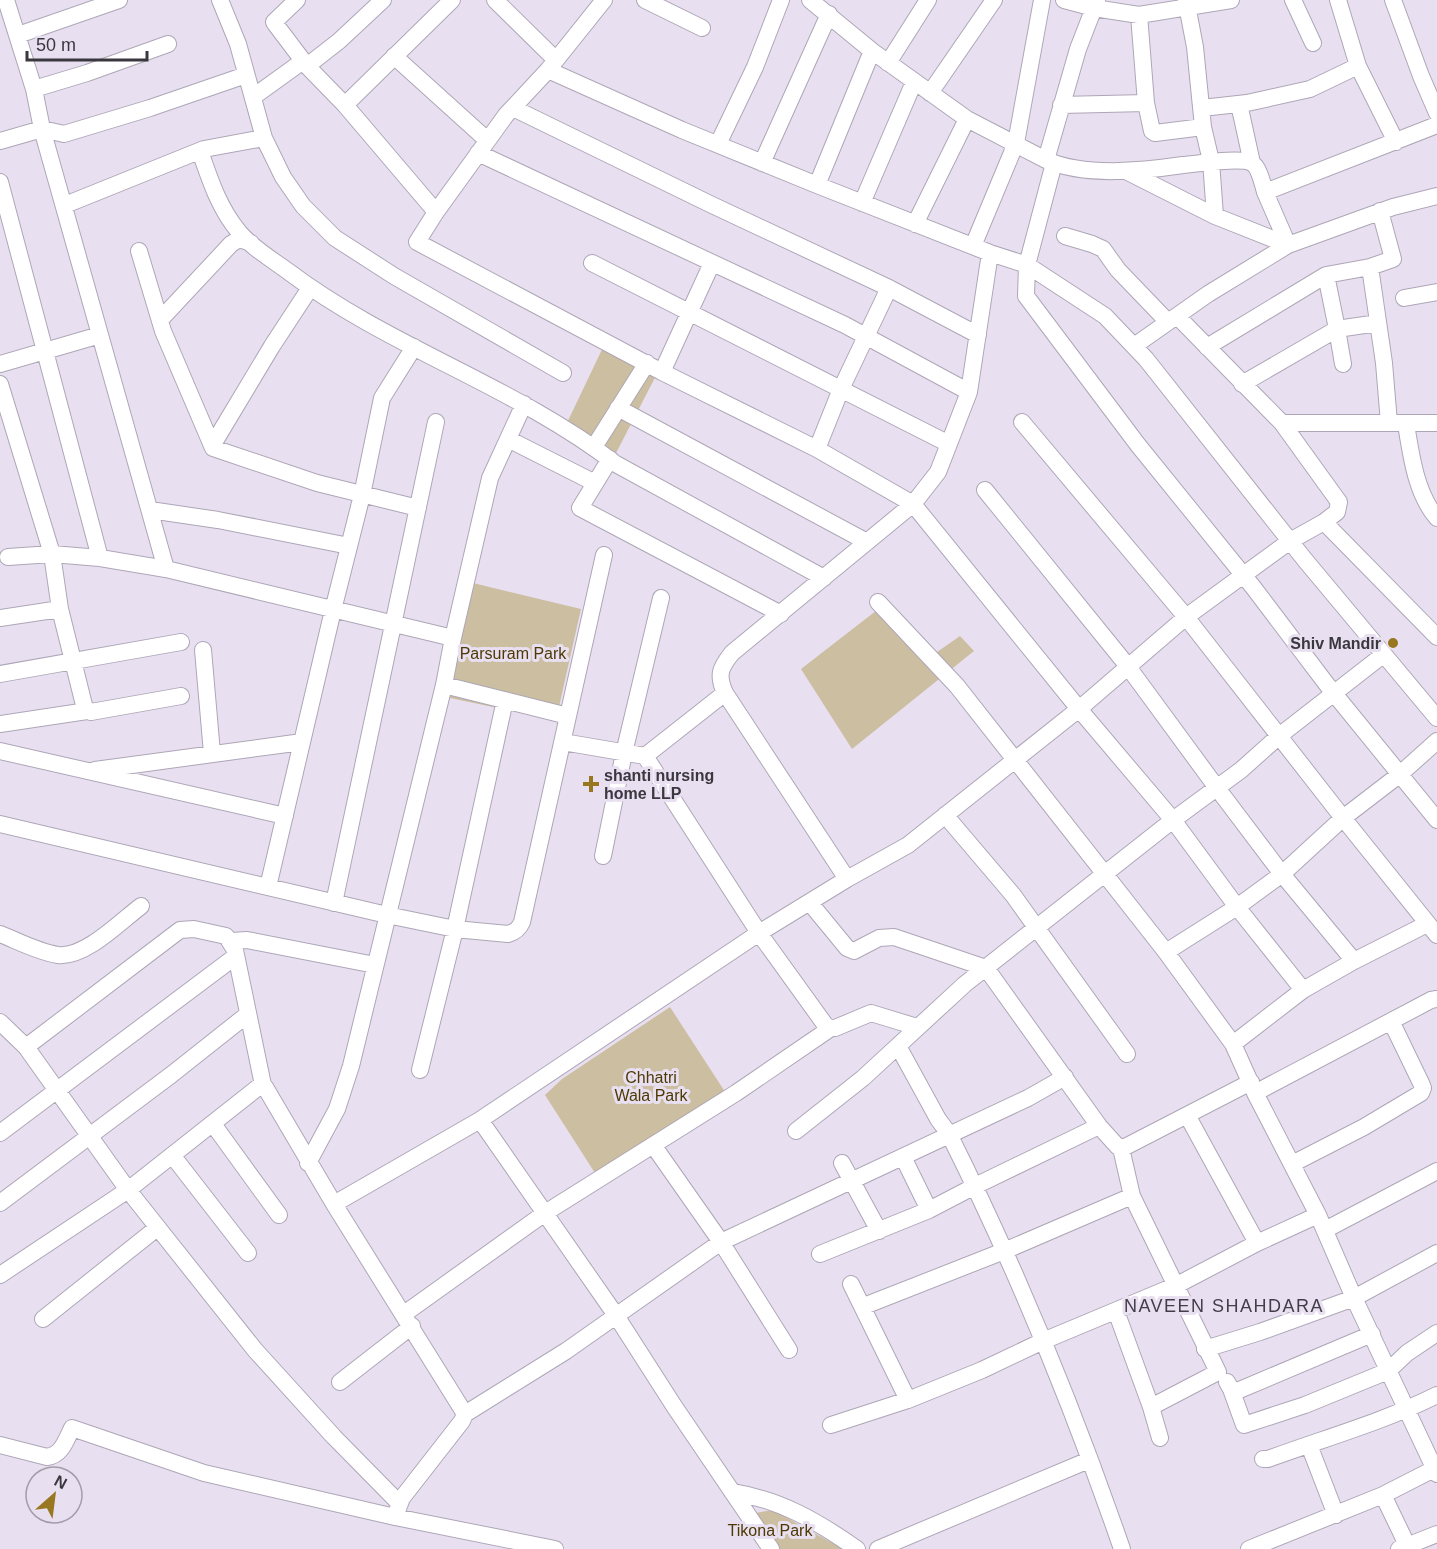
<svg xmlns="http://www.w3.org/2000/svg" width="1437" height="1549" viewBox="0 0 1437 1549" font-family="Arial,sans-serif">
<rect width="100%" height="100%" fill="#e8e0f1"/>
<path fill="#ccbea1" d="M 607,339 L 662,364 L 614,457 L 565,427 Z
M 473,583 L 581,609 L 556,720 L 445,697 Z
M 881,607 L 927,659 L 960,636 L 974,651 L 852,749 L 801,669 Z
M 670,1007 L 729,1098 L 602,1184 L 545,1095 L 562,1079 Z
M 773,1510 L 843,1549 L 762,1549 C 754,1540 742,1528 743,1515 Z"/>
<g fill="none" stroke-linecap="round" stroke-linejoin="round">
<defs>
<path id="minor" d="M 6,0 L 34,89 L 42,129 L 166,569
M 220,0 L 238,44 L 264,138 L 283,177 L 303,206 L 335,238 L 394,276 L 563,373
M 297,0 L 274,22 L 276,25 L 307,66 L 345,105 L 436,212
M 495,0 L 556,60
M 604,0 L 548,70 L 506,115 L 436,212 L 417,242 L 662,372 L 817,449 L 913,504 L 1079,709 L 1173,820 L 1237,907 L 1303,990
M 645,0 L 702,28
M 810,0 L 872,51 L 967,119 L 1046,160
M 1064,0 L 1094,8 L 1139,15 L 1231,0
M 1097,0 L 1078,49 L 1046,160 C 1085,177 1142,171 1183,165 C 1197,164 1241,157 1252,163 C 1259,167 1263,185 1265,192
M 1186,0 L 1195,47 L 1203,127 L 1211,161 L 1215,216
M 1293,0 L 1313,43
M 1338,0 L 1358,66
M 1393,0 L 1421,76 L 1437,113
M 18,35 L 119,0
M 394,56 L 487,140
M 888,63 L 928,0
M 307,66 L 339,41 L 383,0
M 548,70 L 682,130 L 817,185 L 990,253 L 1027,265 L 1105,316 L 1146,359 L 1305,560 L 1437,718
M 34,89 L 87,73 L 168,44
M 930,93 L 994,0
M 253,97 L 303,61
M 1146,103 L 1152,131 L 1155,133 L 1203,127
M 1239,104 L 1252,163
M 345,105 L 452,0
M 1061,105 L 1146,103 L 1139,15
M 513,108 L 710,204 L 889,288 L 978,335
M 1202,108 L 1247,103 L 1310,89 L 1358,66 L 1396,142
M 0,141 L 42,129 L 64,134 L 150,108 L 246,75
M 718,144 L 755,67 L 781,0
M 200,151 C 210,180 219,208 239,232 C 252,248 273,260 289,272 C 390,348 515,386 616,464 L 824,578
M 478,153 L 845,325 L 969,392
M 762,163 L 829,14
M 1054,163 L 1027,265 L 1026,296 L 1138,445 L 1253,587 L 1328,686 L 1437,820
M 1126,171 L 1215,216 L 1288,245 L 1393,207 L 1437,196
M 0,182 L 100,558
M 817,185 L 872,51
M 862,203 L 914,82
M 65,205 L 204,149 L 264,138
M 915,224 L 967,119
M 1065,236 L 1092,244 L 1103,249 L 1118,270 L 1168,322
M 973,246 L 1016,143 L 1042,0
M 139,251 L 163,331 L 213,448 L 317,483 L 418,508
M 592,263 L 949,444
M 1370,267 L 1384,363 L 1389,423
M 1404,298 L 1437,292
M 1177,316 L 1282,423 L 1437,423
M 160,320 L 231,244 L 239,239 L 251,243
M 1134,346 L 1208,294 L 1288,245 L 1265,192 L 1437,125
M 1207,347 L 1326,275 L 1370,267 L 1393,259 L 1380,211
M 0,364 L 100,335
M 1343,364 L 1337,329 L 1378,323
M 662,372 L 712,263
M 0,384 L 52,554 L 60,609 L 85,709 L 91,712 L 181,696
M 1242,384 L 1337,329 L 1326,275
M 618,408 L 867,542
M 1022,422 L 1186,617 L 1343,818 L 1437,935
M 1406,424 C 1411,455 1416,494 1437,518
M 508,439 L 595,483
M 212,446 L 272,346 L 310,288
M 594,447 L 647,363
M 817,449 L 841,389 L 889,288
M 610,459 L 580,508 L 781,614
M 985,490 L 1126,664 L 1217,788 L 1282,874 L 1354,961
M 150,510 L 218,520 L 349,546
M 1324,522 L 1437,637
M 8,557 L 52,554 L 100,558 L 166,569 L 453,638
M 878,602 L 957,686 L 1166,952 L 1233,1044 L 1255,1093 L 1318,1215 L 1354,1298 L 1437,1474
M 0,618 L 60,609
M 203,650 L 212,753
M 0,674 L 181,642
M 444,685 L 568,716
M 0,724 L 87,711
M 563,742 L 645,756 L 759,933 L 826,1026 L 831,1028 L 835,1028 L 871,1013 L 917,1027
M 0,751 L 285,816
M 645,756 L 725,693
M 95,770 L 302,742
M 945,815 L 1013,895 L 1127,1054
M 0,824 L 387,915 L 455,929 L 508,934 C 515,932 519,929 522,922 L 604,555
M 603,856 L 624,753 L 661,598
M 847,879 L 908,845 L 1079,709 L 1186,617 L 1290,541 L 1324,522 L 1337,512 L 1339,502 L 1282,423
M 268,887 L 333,610 L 362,495 L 382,398 L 414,347
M 334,903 L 436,422
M 810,903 L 847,948 L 854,951 L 879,938 L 894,937 L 986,968 L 1099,1126 L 1118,1147 L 1125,1147 L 1251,1082
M 0,934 C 18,941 38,952 58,955 C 85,958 120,922 141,906
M 231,941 L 247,940 L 375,965
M 1166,952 L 1237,907 L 1282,874 L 1343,818 L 1399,775 L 1437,741
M 0,1022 L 26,1047 L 128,1190 L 255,1350 L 334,1437 L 399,1503
M 1233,1044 L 1303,990 L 1354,961 L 1427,924
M 898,1046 L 938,1119 L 949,1134 C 1016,1268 1073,1407 1122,1549
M 26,1047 L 180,930 L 194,929 L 226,936 L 235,950 L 263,1085
M 420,1070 L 455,929 L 505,700
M 1255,1093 L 1431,1000 L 1437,999
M 1187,1115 L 1257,1243
M 480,1120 L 615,1314 L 674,1406 L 771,1549
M 213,1124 L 279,1215
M 796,1131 L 863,1078 L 965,984 L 1173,820 L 1241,770 L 1279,736 L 1383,655
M 0,1133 L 236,956
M 653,1145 L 721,1242 L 1028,1098 L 1065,1077
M 1121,1148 L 1132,1196 L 1218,1372 L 1151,1407
M 172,1155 L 248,1253
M 903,1157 L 929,1210
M 308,1163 L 337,1109 L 351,1066 L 444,685 L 453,638 L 490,478 L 524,404
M 842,1163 L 879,1231
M 1292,1164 L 1364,1127 L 1421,1093 L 1423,1088 L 1421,1083 L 1391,1021
M 0,1203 L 171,1075 L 248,1014
M 1325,1230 L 1437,1171
M 820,1254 L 929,1210 L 975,1186 L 1099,1126
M 0,1275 L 128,1190 L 261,1085 L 265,1087 L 334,1204
M 851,1284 L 908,1400
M 864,1306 L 1004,1251 L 1132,1196
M 1116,1311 L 1151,1407 L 1160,1438
M 404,1314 L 545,1213 L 736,1093 L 831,1028
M 43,1319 L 157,1228
M 1205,1349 L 1260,1332 L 1354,1298 L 1437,1253
M 340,1382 L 412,1326
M 1227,1382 L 1231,1389 L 1237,1391 L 1372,1334
M 1231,1389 L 1244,1425 L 1305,1405 L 1388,1371 L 1407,1353 L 1437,1333
M 465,1414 L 566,1351 L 721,1242 L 789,1350
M 831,1425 L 908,1400 L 982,1370 L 1043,1341 L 1177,1285 L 1257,1243 L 1318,1215
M 0,1445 L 47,1457 C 62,1455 66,1440 72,1428 L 204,1473 L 395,1517 L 555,1549
M 1309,1445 L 1336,1515
M 1263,1459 L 1268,1459 C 1325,1438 1383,1422 1437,1395
M 732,1492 C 781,1500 817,1521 857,1549
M 1383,1495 L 1409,1549
M 395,1517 L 402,1498 L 462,1421 L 465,1414 L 334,1204 L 480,1120 L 759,933 L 847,879 L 725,693 C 717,675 720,668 732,653 L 913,504 L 938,472 L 969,392 L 990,253
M 878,1549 L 1089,1460
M 1249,1549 L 1383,1495 L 1434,1469
M 1399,1549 L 1437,1534"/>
</defs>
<use href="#minor" stroke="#aea6b7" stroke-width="18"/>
<use href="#minor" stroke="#fff" stroke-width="16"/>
</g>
<g fill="#997620" stroke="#e8e0f1" stroke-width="2">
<circle cx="1393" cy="643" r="6"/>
<path d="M588 775h6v6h6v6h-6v6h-6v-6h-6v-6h6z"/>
</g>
<g text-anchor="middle" stroke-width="6" stroke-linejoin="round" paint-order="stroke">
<g font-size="16" font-weight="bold" fill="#3b373e" stroke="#e8e0f1" text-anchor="end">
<text x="1381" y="649">Shiv Mandir</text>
<text x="604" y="781" text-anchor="start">shanti nursing<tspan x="604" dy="18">home LLP</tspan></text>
</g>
<g font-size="16" fill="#4e3904" stroke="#e8e0f1">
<text x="513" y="659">Parsuram Park</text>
<text x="651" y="1083">Chhatri<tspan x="651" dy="18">Wala Park</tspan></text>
<text x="770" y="1536">Tikona Park</text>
</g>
<g font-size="18" letter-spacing="1.5" fill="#433d4a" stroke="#e8e0f1">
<text x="1224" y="1312">NAVEEN SHAHDARA</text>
</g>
</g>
<g transform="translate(54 1495) rotate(28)"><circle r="28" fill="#e8e0f1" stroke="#a39ca9" stroke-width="1.5"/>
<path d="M0-4.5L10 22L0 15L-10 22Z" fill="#997620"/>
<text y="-9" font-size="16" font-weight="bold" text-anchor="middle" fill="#3b373e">N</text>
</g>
<path d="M27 51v9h120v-9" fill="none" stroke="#3b373e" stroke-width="3"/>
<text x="36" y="51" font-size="18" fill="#3b373e" stroke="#e8e0f1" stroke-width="4.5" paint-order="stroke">50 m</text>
</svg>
